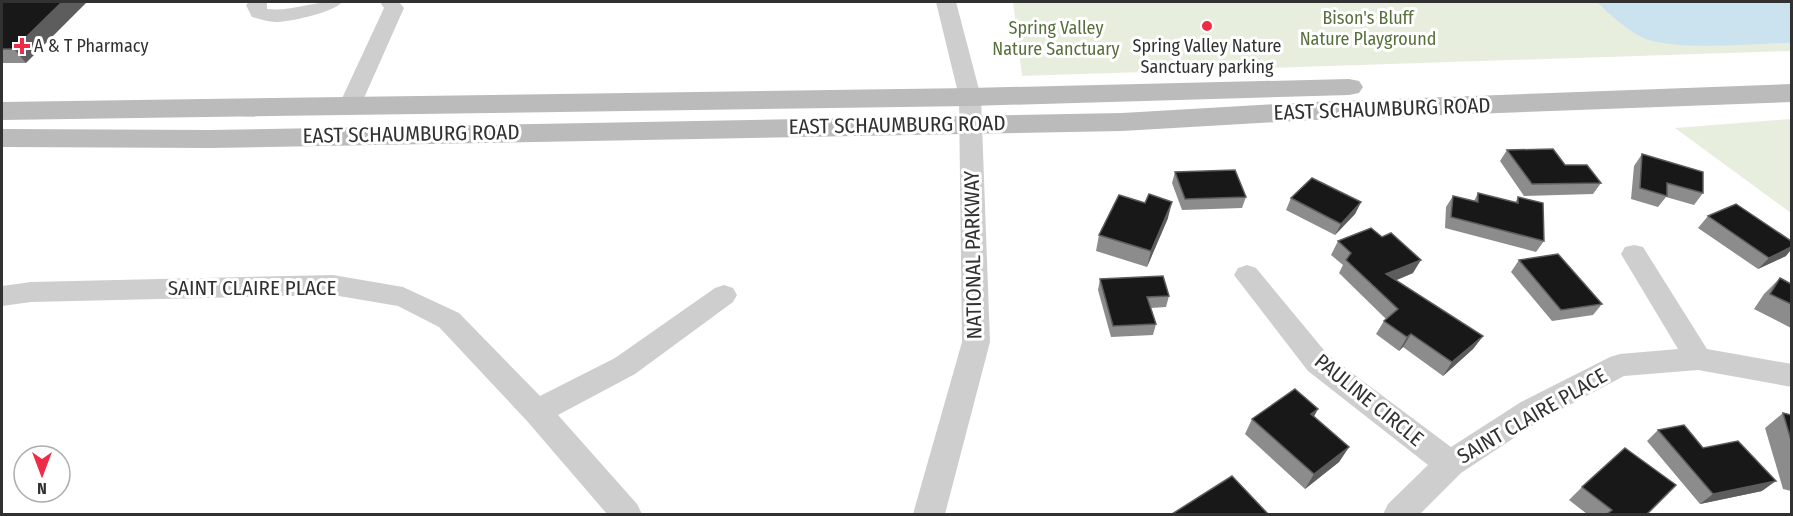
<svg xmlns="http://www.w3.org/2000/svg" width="1793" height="516" viewBox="0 0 1793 516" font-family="'Fira Sans Condensed',sans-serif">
<rect width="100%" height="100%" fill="#fff"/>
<path fill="#e8eede" d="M 1013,2 L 1791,2 L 1791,51 L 1022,76 Z
M 1791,119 L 1791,213 L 1675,128 Z"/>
<path fill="#cae3ee" d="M 1597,2 L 1791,2 L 1791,43 C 1749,43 1689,51 1649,40 C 1632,35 1609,14 1597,2 Z"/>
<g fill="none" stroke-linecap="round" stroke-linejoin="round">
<path fill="#cecece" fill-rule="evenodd" d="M 249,2 L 267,2 L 267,9 C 293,12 314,0 342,2 C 335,12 290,22 276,22 C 268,22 260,19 252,17 L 246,5 Z
M 380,2 L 399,2 L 404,8 L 360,107 L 357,112 L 349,114 L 341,112 L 338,107 L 384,8 Z
M 936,2 L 956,2 L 981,97 L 990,342 L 945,514 L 913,514 L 962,342 L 959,97 Z
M 1634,245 L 1643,247 L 1707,349 L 1792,364 L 1792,387 L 1698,370 L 1624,376 L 1541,420 L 1461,473 L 1420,514 L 1383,514 L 1388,504 L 1428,465 L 1308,371 L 1234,275 L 1238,268 L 1247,265 L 1256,268 L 1328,355 L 1451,447 L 1521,402 L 1610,357 L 1620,354 L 1678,349 L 1621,254 L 1625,247 Z
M 333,275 L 403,287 L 459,313 L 540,396 L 615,358 L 715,288 L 724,285 L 733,288 L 737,295 L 733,302 L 635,374 L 558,415 L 637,504 L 642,514 L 607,514 L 527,421 L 439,327 L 398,306 L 333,295 L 31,302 L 2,306 L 2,286 L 31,282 Z"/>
<path fill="#bbb" fill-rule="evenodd" d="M 1349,79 L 1359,81 L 1363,87 L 1359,93 L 1349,95 L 970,106 L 2,120 L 2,102 L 970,88 Z
M 1792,84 L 1792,102 L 1313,120 L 1122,131 L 210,148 L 2,147 L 2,129 L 210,130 L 1122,113 L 1313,102 Z"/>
</g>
<path fill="#8c8c8c" d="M 2,2 L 26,63 L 2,63 Z
M 1507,150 L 1565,165 L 1601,183 L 1593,194 L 1524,196 L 1500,161 Z
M 1642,154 L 1703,193 L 1694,205 L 1666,197 L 1658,207 L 1631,199 L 1634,166 Z
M 1175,172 L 1246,197 L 1242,208 L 1182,210 L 1172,183 Z
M 1478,193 L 1515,203 L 1518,197 L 1544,241 L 1536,252 L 1445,228 L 1446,207 L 1453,196 L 1474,201 Z
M 1291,198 L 1361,202 L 1355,214 L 1335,235 L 1286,210 Z
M 1145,203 L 1168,218 L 1147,267 L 1096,251 L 1099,235 Z
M 1708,216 L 1786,256 L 1758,269 L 1698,228 Z
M 1338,241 L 1413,273 L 1396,280 L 1483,336 L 1473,349 L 1443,376 L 1403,347 L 1399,351 L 1376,334 L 1384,321 L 1386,319 L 1339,273 L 1343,265 L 1331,255 Z
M 1519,260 L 1602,304 L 1593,315 L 1552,321 L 1511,272 Z
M 1780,278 L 1791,284 L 1791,328 L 1754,309 L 1764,294 Z
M 1100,279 L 1169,296 L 1166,307 L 1151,308 L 1156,324 L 1153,335 L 1111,337 L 1098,290 Z
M 1783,413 L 1791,415 L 1791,491 L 1783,489 L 1765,428 Z
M 1314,417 L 1349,447 L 1339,462 L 1305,489 L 1245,434 L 1252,419 Z
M 1658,430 L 1703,448 L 1762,491 L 1700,504 L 1647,441 Z
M 1582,487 L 1647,514 L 1587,514 L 1569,500 Z"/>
<path fill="#5d5d5d" d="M 62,2 L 87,2 L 26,63 L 14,49 Z
M 1172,202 L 1168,218 L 1147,267 L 1151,251 Z
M 1361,202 L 1355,214 L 1335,235 L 1341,224 Z
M 1791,247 L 1791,250 L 1786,256 L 1758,269 L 1769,258 Z
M 1421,260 L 1413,273 L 1378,288 L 1386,274 Z
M 1411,334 L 1403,347 L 1399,351 L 1407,337 Z
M 1483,336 L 1473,349 L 1443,376 L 1452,362 Z
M 1318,409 L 1310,424 L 1311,414 Z
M 1349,447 L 1339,462 L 1305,489 L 1314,474 Z
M 1776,481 L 1762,491 L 1700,504 L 1713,494 Z"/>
<path fill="#181818" stroke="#5d5d5d" stroke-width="1.5" d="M 2,2 L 62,2 L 14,49 L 2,49 Z
M 1553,149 L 1565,165 L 1587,165 L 1601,183 L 1532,184 L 1507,150 Z
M 1642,154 L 1703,172 L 1703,193 L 1667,183 L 1667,196 L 1640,188 Z
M 1235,170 L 1246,197 L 1185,199 L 1175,172 Z
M 1312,178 L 1361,202 L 1341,224 L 1291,198 Z
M 1478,193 L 1518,203 L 1518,197 L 1543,203 L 1544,241 L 1451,217 L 1453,196 L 1478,202 Z
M 1149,194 L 1172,202 L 1151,251 L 1099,235 L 1119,195 L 1145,203 Z
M 1736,204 L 1791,241 L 1791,247 L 1769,258 L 1708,216 Z
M 1371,228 L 1382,237 L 1391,233 L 1421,260 L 1386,274 L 1483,336 L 1452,362 L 1411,334 L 1407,337 L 1384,321 L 1398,309 L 1346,260 L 1351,253 L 1338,241 Z
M 1558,254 L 1602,304 L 1561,310 L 1519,260 Z
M 1163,276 L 1169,296 L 1147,297 L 1156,324 L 1113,326 L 1100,279 Z
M 1780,278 L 1791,284 L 1791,304 L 1770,294 Z
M 1295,389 L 1318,409 L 1311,414 L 1349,447 L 1314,474 L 1252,419 Z
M 1783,413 L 1791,415 L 1791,440 Z
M 1684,425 L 1703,448 L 1738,441 L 1776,481 L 1713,494 L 1658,430 Z
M 1625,448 L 1676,485 L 1647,514 L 1607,514 L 1612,510 L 1582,487 Z
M 1232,476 L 1268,514 L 1172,514 Z"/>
<g fill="#ef2c47" stroke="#fff" stroke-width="2">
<circle cx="1207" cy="26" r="6"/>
<path d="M19 37h6v6h6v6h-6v6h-6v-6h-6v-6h6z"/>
</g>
<g text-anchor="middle" stroke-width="6" stroke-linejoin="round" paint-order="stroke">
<g font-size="18" fill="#576f3b" stroke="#fff">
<text x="1368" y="24">Bison's Bluff<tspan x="1368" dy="21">Nature Playground</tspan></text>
<text x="1056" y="34">Spring Valley<tspan x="1056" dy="21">Nature Sanctuary</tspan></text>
</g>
<g font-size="18" fill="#313131" stroke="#fff" text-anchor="start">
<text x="34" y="52">A &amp; T Pharmacy</text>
<text x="1207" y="52" text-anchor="middle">Spring Valley Nature<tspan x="1207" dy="21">Sanctuary parking</tspan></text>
</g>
<g font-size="21" fill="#313131" stroke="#fff">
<text transform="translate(1382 109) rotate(-2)" y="7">EAST SCHAUMBURG ROAD</text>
<text transform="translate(897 125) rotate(-1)" y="7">EAST SCHAUMBURG ROAD</text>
<text transform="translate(411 134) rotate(-1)" y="7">EAST SCHAUMBURG ROAD</text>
<text transform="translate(973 255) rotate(-91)" y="7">NATIONAL PARKWAY</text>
<text x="252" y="295">SAINT CLAIRE PLACE</text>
<text transform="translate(1369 400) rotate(39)" y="7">PAULINE CIRCLE</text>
<text transform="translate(1532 416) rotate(-30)" y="7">SAINT CLAIRE PLACE</text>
</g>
</g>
<rect width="1793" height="516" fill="none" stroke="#313131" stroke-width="6"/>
<g transform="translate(42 474) rotate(180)"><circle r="28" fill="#ffffff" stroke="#adadad" stroke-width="1.5"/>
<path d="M0-4.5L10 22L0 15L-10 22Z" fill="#ef2c47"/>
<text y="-9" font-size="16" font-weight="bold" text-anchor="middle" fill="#313131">N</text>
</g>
</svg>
